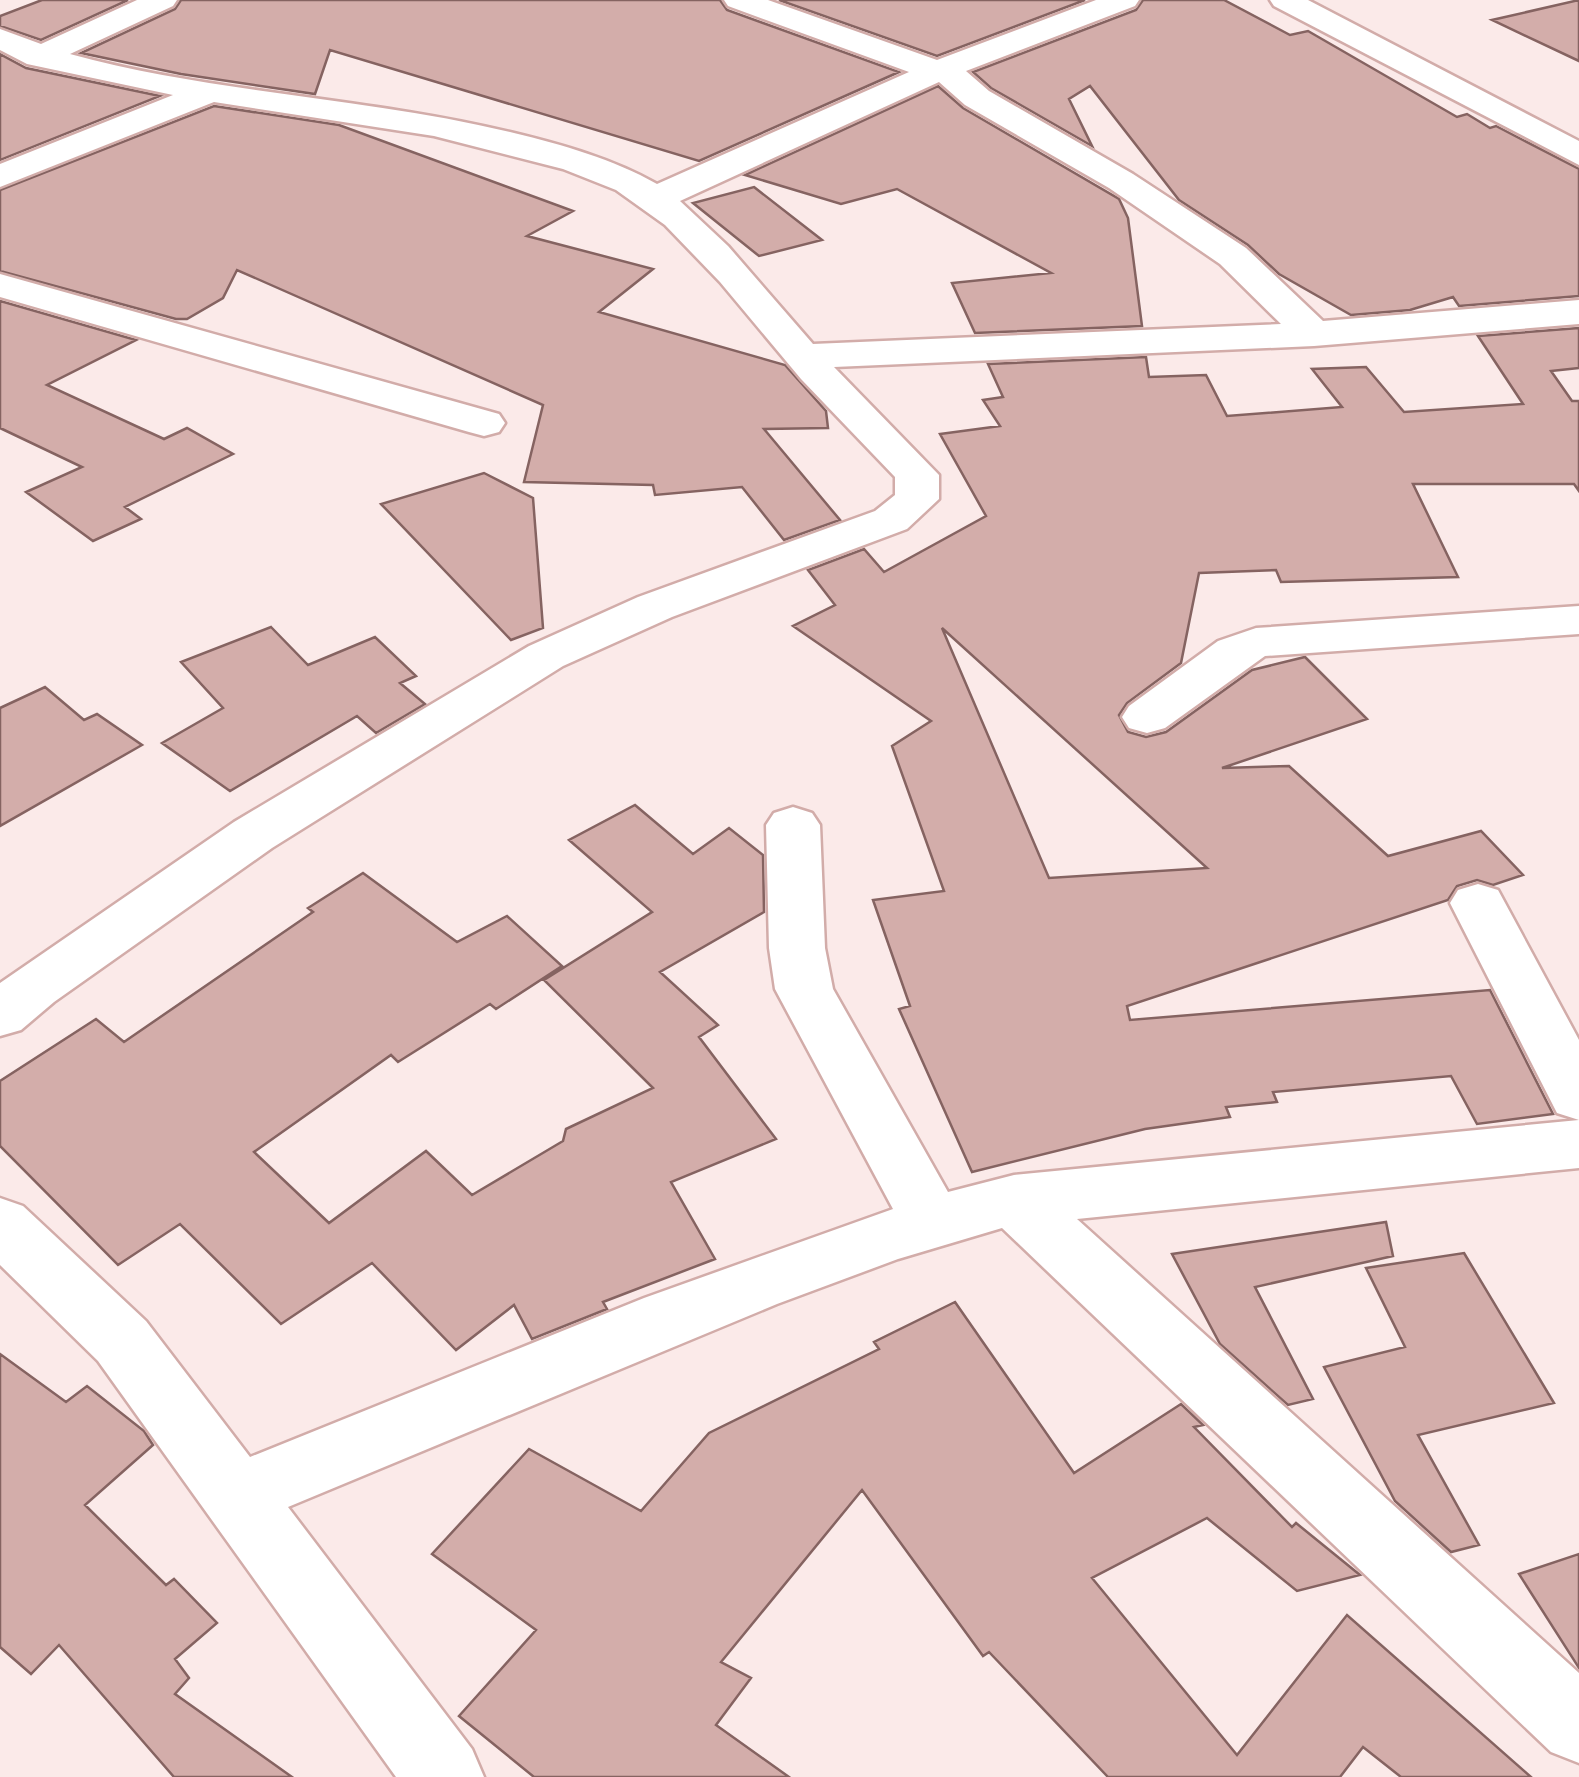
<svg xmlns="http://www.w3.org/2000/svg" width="1579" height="1777" viewBox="0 0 1579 1777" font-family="'Golos Text',sans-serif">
<rect width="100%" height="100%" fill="#fbeae9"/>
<path fill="#d3adaa" stroke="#856361" stroke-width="2.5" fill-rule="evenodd" d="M 42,0 L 128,0 L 41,40 L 0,26 L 0,16 Z
M 181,0 L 720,0 L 727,10 L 899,72 L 699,161 L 330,50 L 315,94 L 181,74 L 81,53 L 175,9 Z
M 779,0 L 1085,0 L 937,56 Z
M 1143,0 L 1224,0 L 1290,35 L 1308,31 L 1457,117 L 1467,114 L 1490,128 L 1496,126 L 1579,169 L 1579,296 L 1459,306 L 1453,297 L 1410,310 L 1351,315 L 1279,274 L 1248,245 L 1179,200 L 1090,86 L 1069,99 L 1092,146 L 991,88 L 973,72 L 1136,10 Z
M 1579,0 L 1579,61 L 1492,20 Z
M 0,54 L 26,68 L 160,96 L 0,160 Z
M 938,86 L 963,108 L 1119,199 L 1128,218 L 1142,326 L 975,333 L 952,283 L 1051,273 L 897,189 L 841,204 L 745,175 Z
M 214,106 L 339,125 L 573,211 L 527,236 L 653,269 L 599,312 L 785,365 L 826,411 L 828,428 L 764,429 L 840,520 L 784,540 L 742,487 L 655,495 L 653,485 L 524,482 L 543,405 L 237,270 L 223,298 L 187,319 L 176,319 L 0,271 L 0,190 Z
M 754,187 L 822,240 L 759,256 L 693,203 Z
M 0,301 L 136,340 L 47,385 L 164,439 L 187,428 L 233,454 L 125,507 L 141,519 L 93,541 L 26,492 L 82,467 L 0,428 Z
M 1579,328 L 1579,368 L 1551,371 L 1572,401 L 1579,401 L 1579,491 L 1574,484 L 1413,484 L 1458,577 L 1281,582 L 1276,570 L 1199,573 L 1181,663 L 1127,703 L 1119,715 L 1128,732 L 1146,737 L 1166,732 L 1252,670 L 1305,657 L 1367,719 L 1222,768 L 1289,766 L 1388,856 L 1481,831 L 1523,875 L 1493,885 L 1477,880 L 1457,886 L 1448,900 L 1127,1006 L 1130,1020 L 1490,990 L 1553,1114 L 1477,1124 L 1451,1076 L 1273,1092 L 1277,1102 L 1226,1107 L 1230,1117 L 1145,1129 L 972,1172 L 899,1009 L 910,1006 L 873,900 L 944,891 L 892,746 L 931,721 L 793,626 L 835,605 L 808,570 L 864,549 L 884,572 L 986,516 L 940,434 L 1000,426 L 983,400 L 1003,397 L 988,364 L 1146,357 L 1149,377 L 1206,375 L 1227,416 L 1342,407 L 1312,369 L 1366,367 L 1404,412 L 1523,404 L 1478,336 ZM 942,628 L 1207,868 L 1049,878 Z
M 484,473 L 533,498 L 543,628 L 511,640 L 381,504 Z
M 271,627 L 308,665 L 375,637 L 416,676 L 400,683 L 425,704 L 376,733 L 357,716 L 230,791 L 162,743 L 223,708 L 181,662 Z
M 45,687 L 84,720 L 97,714 L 142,745 L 0,826 L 0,708 Z
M 635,805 L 693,854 L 729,828 L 763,855 L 764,912 L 660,972 L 718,1025 L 699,1037 L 776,1139 L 671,1182 L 715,1259 L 603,1302 L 607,1309 L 532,1339 L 514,1305 L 456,1350 L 372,1263 L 281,1324 L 180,1224 L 118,1265 L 0,1146 L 0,1081 L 96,1019 L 124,1042 L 313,912 L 308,908 L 363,873 L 457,942 L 507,916 L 562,966 L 496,1009 L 490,1004 L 398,1062 L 391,1055 L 254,1152 L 329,1223 L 426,1151 L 472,1195 L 563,1141 L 566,1129 L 653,1088 L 544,980 L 652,912 L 569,840 Z
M 1386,1222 L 1393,1256 L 1255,1287 L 1313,1399 L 1288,1405 L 1220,1344 L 1172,1254 Z
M 1464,1253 L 1554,1403 L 1418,1435 L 1479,1545 L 1451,1552 L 1395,1501 L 1324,1367 L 1405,1347 L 1366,1268 Z
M 955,1302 L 1074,1473 L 1181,1404 L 1203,1425 L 1194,1427 L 1292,1527 L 1296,1523 L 1360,1575 L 1297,1591 L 1207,1518 L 1092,1578 L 1237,1755 L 1347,1615 L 1531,1777 L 1401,1777 L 1363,1747 L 1340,1777 L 1108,1777 L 989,1652 L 983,1656 L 862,1490 L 721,1662 L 751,1678 L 716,1725 L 789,1777 L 534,1777 L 459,1716 L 536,1630 L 432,1554 L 529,1449 L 641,1511 L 709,1433 L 879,1349 L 874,1342 Z
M 0,1354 L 66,1402 L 87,1386 L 144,1431 L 153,1445 L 85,1505 L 166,1585 L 174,1579 L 217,1623 L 175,1659 L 189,1678 L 175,1694 L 292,1777 L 174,1777 L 59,1645 L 31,1674 L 0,1647 Z
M 1579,1554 L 1579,1668 L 1519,1574 Z"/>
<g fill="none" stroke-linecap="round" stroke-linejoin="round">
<defs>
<path id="street" d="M 137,0 L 177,0 L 173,6 L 70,54 C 216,94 368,97 514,133 C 563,145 613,159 657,184 L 909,72 L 728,6 L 724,0 L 768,0 L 937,60 L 1096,0 L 1139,0 L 1135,6 L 966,71 L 989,91 L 1133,174 L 1246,248 L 1323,321 L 1579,300 L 1579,324 L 1314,346 L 834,367 L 939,475 L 939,499 L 907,529 L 672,617 L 563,666 L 272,848 L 54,1002 L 21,1030 L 0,1036 L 0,983 L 234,822 L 529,646 L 638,597 L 875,511 L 895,495 L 895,477 L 801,379 L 720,282 L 665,225 L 616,190 L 563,169 L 434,136 L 214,102 L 0,187 L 0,164 L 173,95 L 27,64 L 0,50 L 0,29 L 41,44 ZM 939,82 L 965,105 L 1109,188 L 1220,264 L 1281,324 L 813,344 L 728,246 L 680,201 Z
M 1270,0 L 1308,0 L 1579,141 L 1579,165 L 1274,6 Z
M 0,274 L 499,414 L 505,423 L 499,432 L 484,436 L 469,432 L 0,297 Z
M 1579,606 L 1579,634 L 1265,656 L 1165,728 L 1147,733 L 1129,728 L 1122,717 L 1129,706 L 1218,641 L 1256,628 Z
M 793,807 L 812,813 L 820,825 L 825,948 L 833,989 L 948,1192 L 1014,1175 L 1579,1120 L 1579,1168 L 1077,1219 L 1579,1673 L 1579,1763 L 1551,1752 L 1002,1228 L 898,1259 L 777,1304 L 288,1507 L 472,1749 L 484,1777 L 396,1777 L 98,1361 L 0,1265 L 0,1198 L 23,1206 L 146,1321 L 250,1457 L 644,1298 L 893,1209 L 775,989 L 769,948 L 766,825 L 774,813 Z
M 1478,884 L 1498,890 L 1579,1040 L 1579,1120 L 1557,1113 L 1450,903 L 1458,890 Z"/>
</defs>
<use href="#street" stroke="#d2aca9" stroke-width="5"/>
<use href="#street" fill="#fff" fill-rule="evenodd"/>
</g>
</svg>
